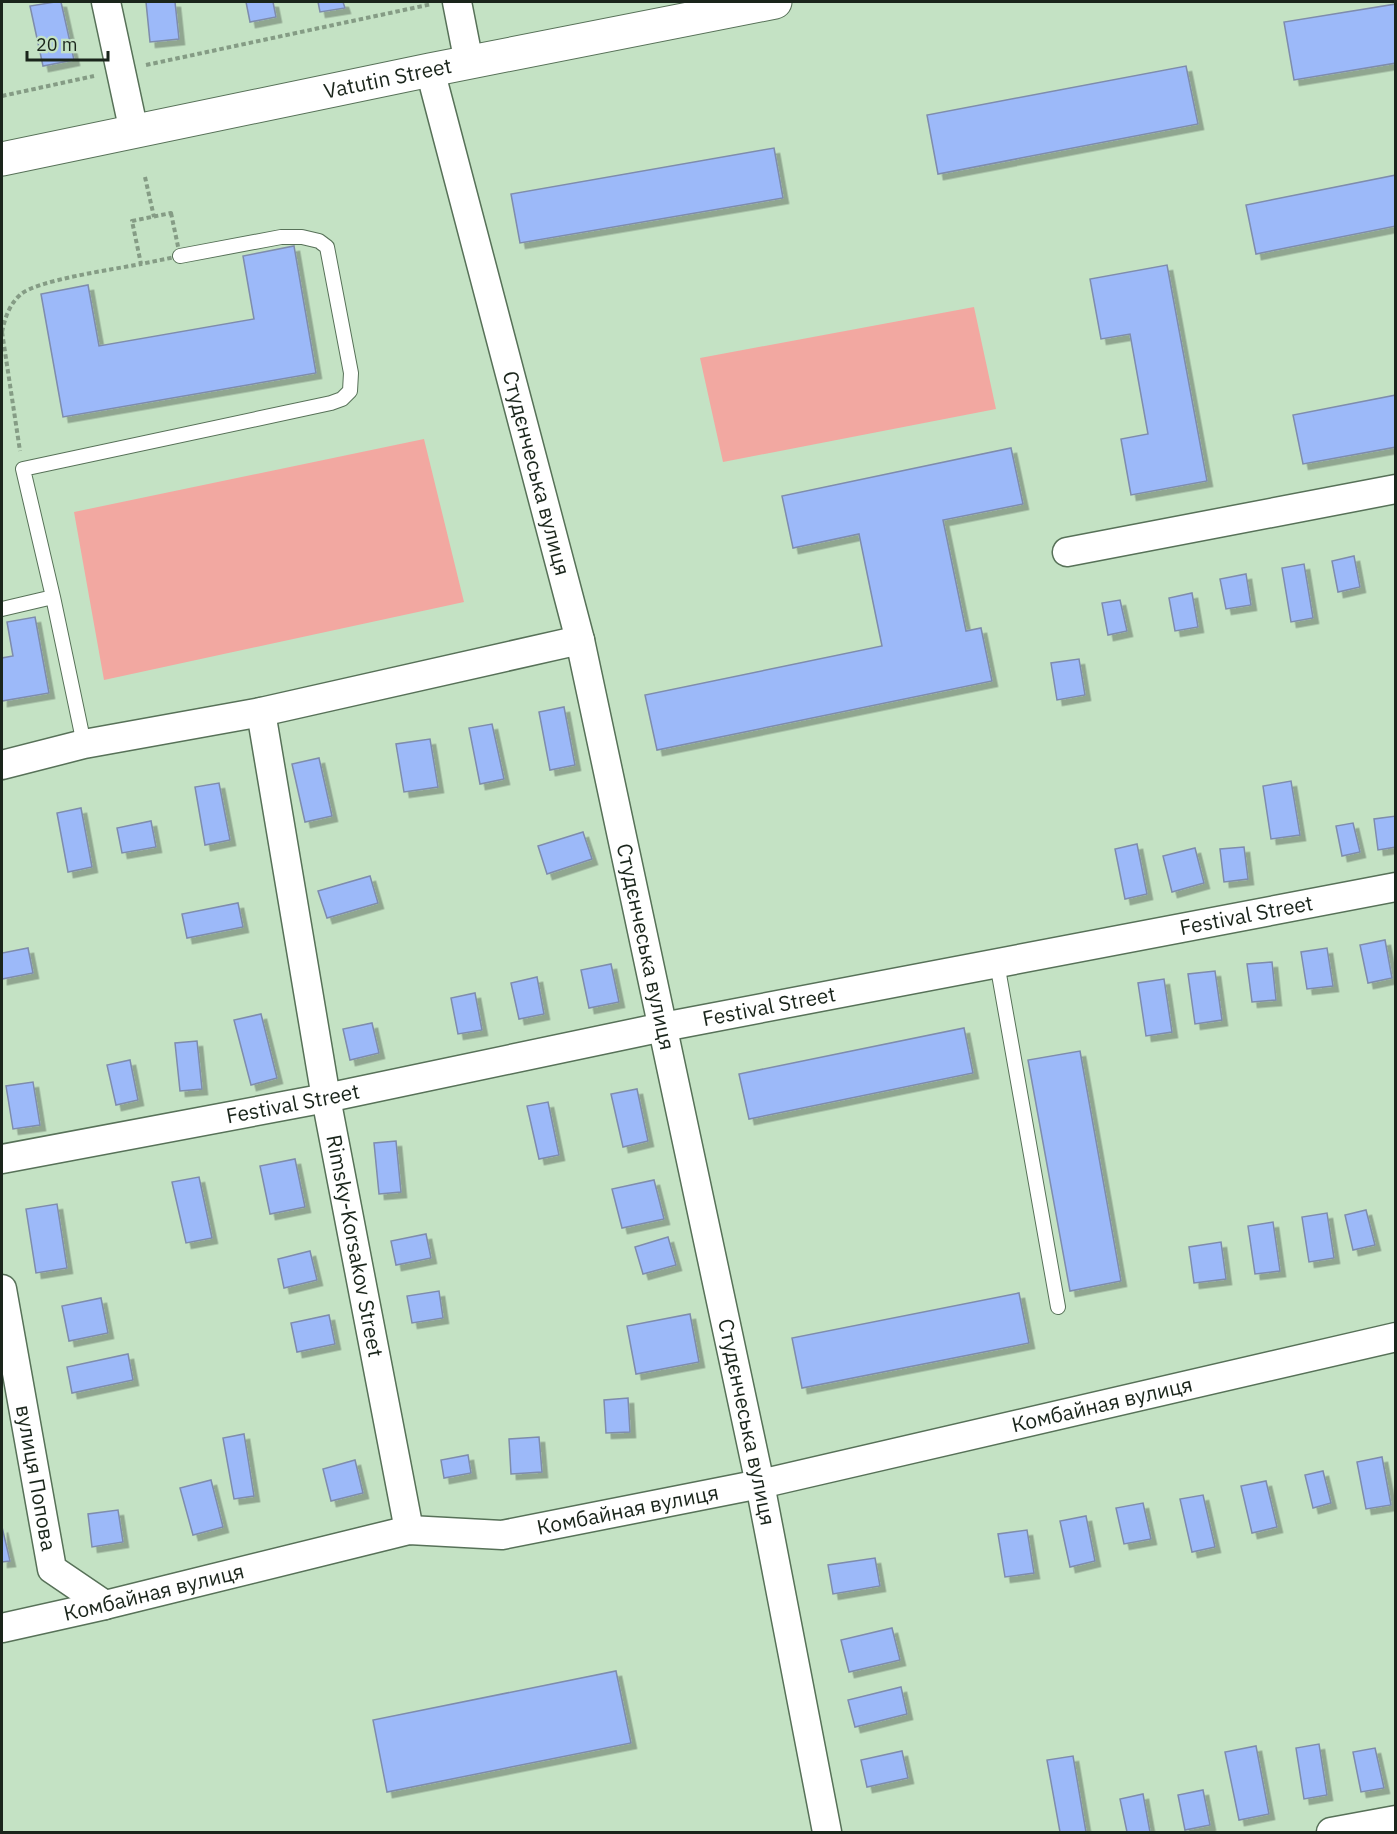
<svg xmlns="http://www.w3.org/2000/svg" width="1397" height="1834" viewBox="0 0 1397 1834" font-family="'IBM Plex Sans',sans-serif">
<defs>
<filter id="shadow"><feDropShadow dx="5.5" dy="5.5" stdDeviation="0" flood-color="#0004"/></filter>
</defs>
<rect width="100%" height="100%" fill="#c4e2c4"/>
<path fill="#f2a8a1" d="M 974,307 L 996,409 L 723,462 L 700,358 Z
M 424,439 L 464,602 L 104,680 L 74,512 Z"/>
<path fill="#9cb9f9" stroke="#7e8cac" stroke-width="1.5" filter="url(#shadow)" d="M 55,2 L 61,2 L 74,60 L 43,66 L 30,6 Z
M 146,2 L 175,2 L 179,39 L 150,42 Z
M 246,2 L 273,2 L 276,17 L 250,22 Z
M 318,2 L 343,2 L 345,8 L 320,12 Z
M 1396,4 L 1396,63 L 1294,80 L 1284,22 Z
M 1186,66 L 1198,124 L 938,174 L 927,115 Z
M 774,148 L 783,198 L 520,243 L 511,194 Z
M 1396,175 L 1396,226 L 1256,254 L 1246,205 Z
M 294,246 L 316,373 L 63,417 L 41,294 L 88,285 L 99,346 L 254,319 L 243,256 Z
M 1167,265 L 1207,481 L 1131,495 L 1121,439 L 1148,434 L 1130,334 L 1101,339 L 1090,279 Z
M 1396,395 L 1396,447 L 1303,464 L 1293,415 Z
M 1011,448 L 1023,504 L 943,520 L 966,631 L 981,628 L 992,681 L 657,750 L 645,695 L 882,646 L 859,534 L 793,548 L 782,496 Z
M 1354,556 L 1360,587 L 1338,592 L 1332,561 Z
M 1304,564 L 1313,618 L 1291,622 L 1282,568 Z
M 1246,574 L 1251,605 L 1226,609 L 1220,579 Z
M 1192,593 L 1198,627 L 1175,631 L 1169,598 Z
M 1120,600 L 1127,631 L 1108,635 L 1102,603 Z
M 35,617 L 49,693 L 2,701 L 2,658 L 13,656 L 7,622 Z
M 1079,659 L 1085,695 L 1057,700 L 1051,663 Z
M 564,707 L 575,765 L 550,770 L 539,712 Z
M 492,724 L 504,779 L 480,784 L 469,728 Z
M 430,739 L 438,787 L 404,792 L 396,744 Z
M 319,758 L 332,816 L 305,822 L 292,764 Z
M 1291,781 L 1300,835 L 1271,839 L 1263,786 Z
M 219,783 L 230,840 L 205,845 L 195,787 Z
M 81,808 L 92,867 L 68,872 L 57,813 Z
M 1396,816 L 1396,847 L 1378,850 L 1374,819 Z
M 151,821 L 156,847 L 122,853 L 117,828 Z
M 1353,823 L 1360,852 L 1342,856 L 1336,826 Z
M 583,832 L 592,859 L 547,874 L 538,846 Z
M 1137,844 L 1147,894 L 1125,899 L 1115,849 Z
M 1244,847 L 1248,879 L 1224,882 L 1220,849 Z
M 1195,848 L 1204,883 L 1172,892 L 1163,856 Z
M 370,876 L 378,903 L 327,918 L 318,891 Z
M 238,903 L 243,927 L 187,938 L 182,914 Z
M 1385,940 L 1392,978 L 1368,983 L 1360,945 Z
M 28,948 L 33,973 L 2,979 L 2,953 Z
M 1327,948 L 1333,986 L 1307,989 L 1301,952 Z
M 1272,962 L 1276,1000 L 1252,1002 L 1247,964 Z
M 611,964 L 619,1002 L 589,1008 L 581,970 Z
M 1215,971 L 1222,1020 L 1195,1024 L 1188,974 Z
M 537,977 L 544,1014 L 519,1019 L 511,983 Z
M 1164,979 L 1172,1032 L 1146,1036 L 1138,983 Z
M 475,993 L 482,1030 L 458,1034 L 451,998 Z
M 261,1014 L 277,1078 L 251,1085 L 234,1020 Z
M 372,1023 L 379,1053 L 350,1060 L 343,1029 Z
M 964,1028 L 973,1073 L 749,1119 L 739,1074 Z
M 197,1041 L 202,1089 L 180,1091 L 175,1043 Z
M 1080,1051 L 1121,1281 L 1070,1291 L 1028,1060 Z
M 130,1060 L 138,1100 L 116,1105 L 107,1065 Z
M 33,1082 L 40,1125 L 13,1129 L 6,1086 Z
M 637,1089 L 648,1141 L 623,1147 L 611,1094 Z
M 548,1102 L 559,1155 L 539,1159 L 527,1106 Z
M 396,1141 L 401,1192 L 379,1194 L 374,1143 Z
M 295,1159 L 305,1207 L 270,1214 L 260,1166 Z
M 199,1177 L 212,1238 L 186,1243 L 172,1182 Z
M 654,1180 L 664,1219 L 622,1228 L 612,1189 Z
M 57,1204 L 67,1268 L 36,1273 L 26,1209 Z
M 1366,1210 L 1375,1245 L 1353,1250 L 1345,1215 Z
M 1327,1213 L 1334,1258 L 1309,1262 L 1302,1217 Z
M 1273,1222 L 1280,1271 L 1255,1274 L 1248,1226 Z
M 426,1234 L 431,1258 L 396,1265 L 391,1241 Z
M 668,1237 L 676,1265 L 643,1274 L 635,1247 Z
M 1221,1242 L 1226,1279 L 1194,1283 L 1189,1247 Z
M 310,1251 L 317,1280 L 284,1288 L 278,1259 Z
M 439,1291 L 443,1318 L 412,1323 L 407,1296 Z
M 1019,1293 L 1029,1343 L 802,1388 L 792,1338 Z
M 101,1298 L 108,1333 L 69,1341 L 62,1306 Z
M 690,1314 L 699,1362 L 636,1374 L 627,1326 Z
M 329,1315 L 335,1344 L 297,1352 L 291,1323 Z
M 128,1354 L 133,1380 L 72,1393 L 67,1367 Z
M 628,1398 L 630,1432 L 606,1433 L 604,1400 Z
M 244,1434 L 254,1496 L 234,1499 L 223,1438 Z
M 539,1437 L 542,1472 L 511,1474 L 509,1439 Z
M 468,1455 L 471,1473 L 444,1478 L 441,1460 Z
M 1382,1457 L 1391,1505 L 1366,1509 L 1357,1462 Z
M 355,1460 L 363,1493 L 331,1501 L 323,1469 Z
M 1323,1471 L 1331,1503 L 1313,1508 L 1305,1475 Z
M 211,1480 L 223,1527 L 193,1535 L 180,1488 Z
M 1266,1481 L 1277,1527 L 1252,1533 L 1241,1486 Z
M 1203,1495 L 1215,1547 L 1192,1552 L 1180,1499 Z
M 1143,1503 L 1151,1539 L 1124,1544 L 1116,1508 Z
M 118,1510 L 123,1542 L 92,1547 L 88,1514 Z
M 1086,1516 L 1095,1561 L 1070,1567 L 1060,1521 Z
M 2,1527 L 10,1561 L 2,1562 Z
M 1027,1530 L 1034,1573 L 1005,1577 L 998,1534 Z
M 875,1558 L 880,1586 L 833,1594 L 828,1565 Z
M 892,1628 L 900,1660 L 849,1672 L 841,1640 Z
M 616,1671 L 631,1743 L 387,1792 L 373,1720 Z
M 901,1687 L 907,1714 L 855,1727 L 848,1700 Z
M 1319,1744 L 1327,1795 L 1304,1799 L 1296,1748 Z
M 1256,1746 L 1269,1814 L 1239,1820 L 1225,1752 Z
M 1375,1748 L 1384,1788 L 1361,1792 L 1353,1752 Z
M 902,1751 L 908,1778 L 867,1787 L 861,1760 Z
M 1073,1756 L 1086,1832 L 1060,1832 L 1047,1760 Z
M 1203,1790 L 1210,1825 L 1185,1830 L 1178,1795 Z
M 1143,1794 L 1150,1832 L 1127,1832 L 1120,1799 Z"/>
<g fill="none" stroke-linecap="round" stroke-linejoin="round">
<defs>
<path id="service" d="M 53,597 L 84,744
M 2,609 L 53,597 L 23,469 L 331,403 L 342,399 L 350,391 L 351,373 L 327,247 L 319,241 L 302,237 L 281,237 L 180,256
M 997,963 L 1058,1307"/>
<g id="minor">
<path d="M 106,2 L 134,132"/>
<path d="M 457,2 L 469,63"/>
<path id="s1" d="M 430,70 L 580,640 L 760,1484 L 827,1832"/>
<path d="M 1067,552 L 1396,489"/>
<path id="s2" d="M 261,712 L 326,1098 L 409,1530"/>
<path d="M 2,765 L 84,744 L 261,712 L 580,640"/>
<path id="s3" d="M 2,1159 L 326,1098 L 663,1027 L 1396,887"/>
<path id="s4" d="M 2,1289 L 52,1569 L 105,1605"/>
<path id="s5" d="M 2,1628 L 105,1605 L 409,1530 L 502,1535 L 760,1484 L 1396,1337"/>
<path d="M 1331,1832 L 1396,1820"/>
</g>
<g id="tertiary">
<path id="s6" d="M 2,159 L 430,70 L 775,2"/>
</g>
</defs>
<use href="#service" stroke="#577158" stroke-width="16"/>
<use href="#minor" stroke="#577158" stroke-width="31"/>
<use href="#tertiary" stroke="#577158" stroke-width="35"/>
<path stroke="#859c85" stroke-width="4" stroke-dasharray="4.5 3" stroke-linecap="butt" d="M 146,65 L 432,4
M 2,96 L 94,76
M 145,177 L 154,217
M 171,213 L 180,256 L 141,264 L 132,221 Z
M 2,332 C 5,318 9,305 20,295 C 36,280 116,269 141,264
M 2,332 L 20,451"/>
<use href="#service" stroke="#fff" stroke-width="14"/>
<use href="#minor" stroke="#fff" stroke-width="28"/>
<use href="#tertiary" stroke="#fff" stroke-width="33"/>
</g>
<g text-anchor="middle" stroke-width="4.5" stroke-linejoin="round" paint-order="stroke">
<g font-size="21" fill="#1a251b" stroke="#c4e2c4">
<text dy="7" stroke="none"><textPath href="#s6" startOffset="394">Vatutin Street</textPath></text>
<text dy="7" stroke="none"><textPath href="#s1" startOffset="417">Студєнчеська вулиця</textPath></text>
<text dy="7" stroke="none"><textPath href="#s3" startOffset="1268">Festival Street</textPath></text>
<text dy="7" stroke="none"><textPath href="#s1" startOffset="903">Студєнчеська вулиця</textPath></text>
<text dy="7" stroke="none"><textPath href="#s3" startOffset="782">Festival Street</textPath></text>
<text dy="7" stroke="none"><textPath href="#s3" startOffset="296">Festival Street</textPath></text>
<text dy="7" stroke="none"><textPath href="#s2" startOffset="542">Rimsky-Korsakov Street</textPath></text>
<text dy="7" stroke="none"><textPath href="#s5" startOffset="1126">Комбайная вулиця</textPath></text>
<text dy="7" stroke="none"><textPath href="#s1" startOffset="1389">Студєнчеська вулиця</textPath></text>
<text dy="7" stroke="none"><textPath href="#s4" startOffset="192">вулиця Попова</textPath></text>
<text dy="7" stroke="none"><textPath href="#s5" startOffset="640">Комбайная вулиця</textPath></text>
<text dy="7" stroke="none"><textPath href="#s5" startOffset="156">Комбайная вулиця</textPath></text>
</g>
</g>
<rect width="1397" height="1834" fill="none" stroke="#1a251b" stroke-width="6"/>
<path d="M27 51v9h81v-9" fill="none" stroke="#1a251b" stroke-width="3"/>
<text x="36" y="51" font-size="18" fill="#1a251b" stroke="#c4e2c4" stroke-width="4.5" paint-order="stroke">20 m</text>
</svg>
